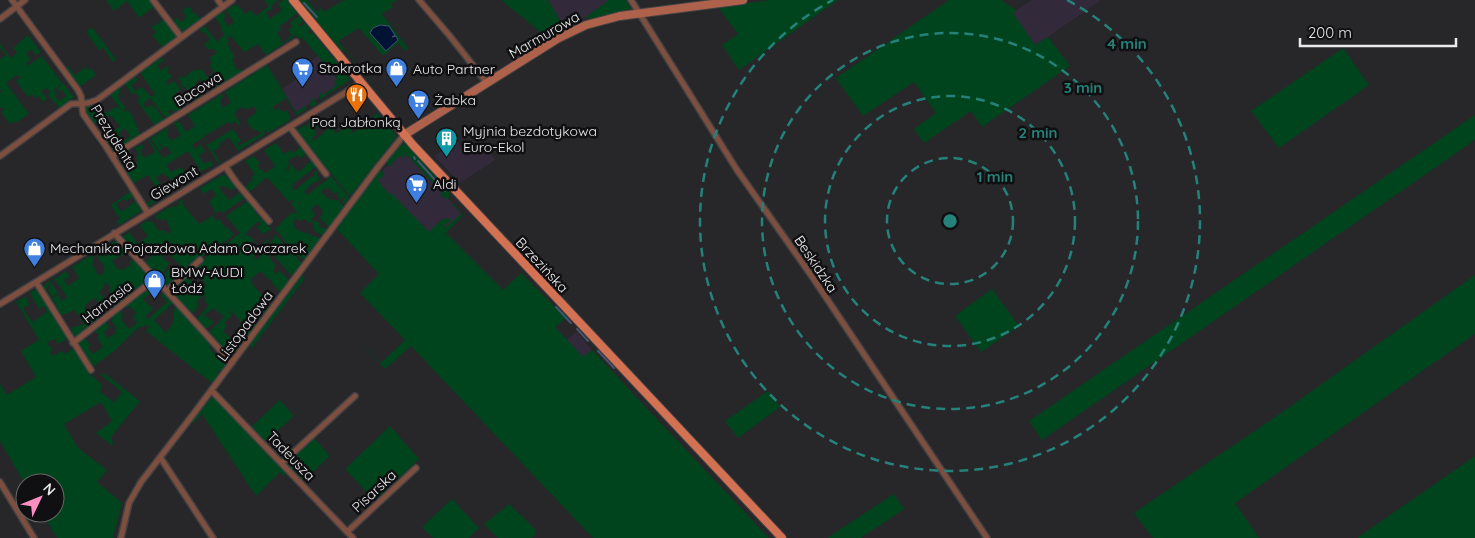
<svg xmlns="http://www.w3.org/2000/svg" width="1475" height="538" viewBox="0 0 1475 538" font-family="Quicksand,sans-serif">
<rect width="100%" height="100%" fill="#272629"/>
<path fill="#322a3a" d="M 548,0 L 623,0 L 588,18 L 586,17 L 581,19 L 581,21 L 565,29 Z
M 1032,0 L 1101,0 L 1035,46 L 1012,13 Z
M 320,54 L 344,83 L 296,112 L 282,89 L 309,71 L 306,65 Z
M 457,141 L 467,156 L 485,144 L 495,160 L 460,183 L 434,156 Z
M 402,148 L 462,214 L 433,242 L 375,180 Z
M 577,332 L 592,350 L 583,358 L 566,340 Z"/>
<path fill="#00441e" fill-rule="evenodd" d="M 106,0 L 151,0 L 155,6 L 139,18 L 127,1 L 114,11 Z
M 264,0 L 279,0 L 273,3 L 271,9 L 266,13 L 270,19 L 282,10 L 278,4 L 283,0 L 287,0 L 297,13 L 280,26 L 281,29 L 277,33 L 281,39 L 280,40 L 282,43 L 292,35 L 288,30 L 293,26 L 290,23 L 299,15 L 303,21 L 299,25 L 300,27 L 305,23 L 311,29 L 308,32 L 309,34 L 312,32 L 340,66 L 337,69 L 339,71 L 342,68 L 350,80 L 328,94 L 321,100 L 319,96 L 321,92 L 323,95 L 337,85 L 334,82 L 337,79 L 302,37 L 299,39 L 296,35 L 266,55 L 258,44 L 244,52 L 231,36 L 227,38 L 229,41 L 227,43 L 235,57 L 232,60 L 237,70 L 240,68 L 242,71 L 222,83 L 209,65 L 212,63 L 209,58 L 216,53 L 214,48 L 213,49 L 208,49 L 204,44 L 206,42 L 213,46 L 207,41 L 210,39 L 205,32 L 203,33 L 199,30 L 205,26 L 217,42 L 224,35 L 221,29 L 222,27 L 214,16 L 222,10 L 226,16 L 223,19 L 228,26 L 234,22 L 226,10 L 234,5 L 239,6 L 245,14 L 251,10 L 256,16 L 269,6 Z
M 299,0 L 307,0 L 317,12 L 320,9 L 318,5 L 324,12 L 344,0 L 397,0 L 391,3 L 393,7 L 382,14 L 408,48 L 405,51 L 398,43 L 383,56 L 359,28 L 338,41 L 392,107 L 344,50 L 342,51 ZM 384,25 L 389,26 L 398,40 L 386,51 L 373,37 Z
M 501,0 L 548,0 L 565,29 L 549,39 Z
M 609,0 L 626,0 L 631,9 L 629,11 L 587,19 L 586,17 Z
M 771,0 L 838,0 L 739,70 L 722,45 L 738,34 L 718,7 Z
M 949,0 L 1001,0 L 1016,10 L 1013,13 L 1035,45 L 1048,37 L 1070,66 L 982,127 L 971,111 L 924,143 L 914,129 L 936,113 L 914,82 L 863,116 L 836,78 Z
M 187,7 L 192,8 L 191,11 L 192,13 L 195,12 L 199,18 L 202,17 L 202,19 L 184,30 L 180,31 L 174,20 L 177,18 L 181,22 L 186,18 L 186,15 L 182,11 Z
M 164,19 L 176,36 L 175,40 L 163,48 L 152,35 L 156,32 L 150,26 L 156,25 Z
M 92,27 L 116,59 L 113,62 L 103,48 L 99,50 L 86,32 Z
M 28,35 L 41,52 L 35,56 L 32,49 L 26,53 L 31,60 L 26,63 L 27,66 L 42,56 L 62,83 L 54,90 L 57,94 L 55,96 L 59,101 L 66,96 L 62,90 L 59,92 L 58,88 L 63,83 L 74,97 L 60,109 L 48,95 L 50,92 L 47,88 L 41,91 L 47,99 L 43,102 L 38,96 L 35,98 L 32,94 L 28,97 L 16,81 L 20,78 L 17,75 L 6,83 L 29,114 L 15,123 L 13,122 L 10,124 L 1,112 L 4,110 L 3,107 L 0,109 L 0,93 L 2,91 L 0,89 L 0,59 L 6,55 L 0,48 L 0,44 L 11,58 L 17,53 L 13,48 Z
M 1343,48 L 1369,85 L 1279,148 L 1251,111 Z
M 162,57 L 164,60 L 157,66 L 161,71 L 167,66 L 170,69 L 167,71 L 172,77 L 166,82 L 168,85 L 174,81 L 181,89 L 175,94 L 184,107 L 174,113 L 172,109 L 168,111 L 171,115 L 168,117 L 164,116 L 150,98 L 143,104 L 146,108 L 150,105 L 155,107 L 164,120 L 155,125 L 137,101 L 140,98 L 136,93 L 133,95 L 124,83 L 134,75 L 138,80 L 131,85 L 135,91 L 142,87 L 151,97 L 155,94 L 139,71 L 148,65 L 150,66 Z
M 267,65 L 296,112 L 312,102 L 310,99 L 313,98 L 317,104 L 311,107 L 309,104 L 305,106 L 307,109 L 297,115 L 286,98 L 273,107 L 275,111 L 279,108 L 283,112 L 286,110 L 290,116 L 290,120 L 268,133 L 266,130 L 264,132 L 265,134 L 238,151 L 229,137 L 219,144 L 220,147 L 213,151 L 220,162 L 218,163 L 202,138 L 192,145 L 194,149 L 201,145 L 205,151 L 199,155 L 204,164 L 211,161 L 214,165 L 199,172 L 199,168 L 188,151 L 166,165 L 171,172 L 179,168 L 183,169 L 189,179 L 174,189 L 176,186 L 168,176 L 166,177 L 163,173 L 156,177 L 163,189 L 169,191 L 169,193 L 165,197 L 163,195 L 161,196 L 162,198 L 149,206 L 146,204 L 160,193 L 159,191 L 148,175 L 132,184 L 119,158 L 128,153 L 130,156 L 127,158 L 129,161 L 128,162 L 130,167 L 138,161 L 136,157 L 139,155 L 135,148 L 142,144 L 144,148 L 140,151 L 144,158 L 155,152 L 148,140 L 149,139 L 163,158 L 171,153 L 167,146 L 163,148 L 157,138 L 162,149 L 159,151 L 151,138 L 169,127 L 167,134 L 171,141 L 181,135 L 174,124 L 179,121 L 186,132 L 195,126 L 188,115 L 222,94 L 224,97 L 220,99 L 221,102 L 220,103 L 223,108 L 231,102 L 225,92 ZM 254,106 L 257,112 L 246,120 L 251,128 L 262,133 L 238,146 L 237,144 L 241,141 L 233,129 L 207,145 L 203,137 L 228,122 L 230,124 L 235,121 L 238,125 L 241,124 L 234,114 L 237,112 L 236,110 L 241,107 L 243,109 L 245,107 L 247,110 Z
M 68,66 L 75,75 L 86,67 L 88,70 L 91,68 L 96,75 L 79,87 L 65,69 Z
M 197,69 L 198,71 L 202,69 L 207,77 L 212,74 L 220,87 L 213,91 L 212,90 L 209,91 L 200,78 L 195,85 L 203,97 L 193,101 L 188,90 L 180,84 L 181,81 L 178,78 L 181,76 L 184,78 L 193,70 L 195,71 Z
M 120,85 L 122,87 C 116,100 118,97 126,108 L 123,110 L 124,112 L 128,110 L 132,115 L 140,134 L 134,138 L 131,135 L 134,140 L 116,151 L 111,149 L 130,136 L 125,128 L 119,133 L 122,137 L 108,146 L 103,138 L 120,126 L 110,115 L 94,125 L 85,112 L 85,108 L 90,105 L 94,108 L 100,102 L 103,106 L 102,110 L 107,113 L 115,107 L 117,108 L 119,107 L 110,95 L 110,92 Z
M 377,113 L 396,135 L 396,138 L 394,137 L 395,139 L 351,195 L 349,195 L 331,173 L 327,172 L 299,137 L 296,130 L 305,125 L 306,127 L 308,126 L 307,124 L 315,119 L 318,127 L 315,129 L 316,135 L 312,138 L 314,141 L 331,126 L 336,133 L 348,125 L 353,133 Z
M 1475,115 L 1475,140 L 1042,440 L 1029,421 Z
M 403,142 L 407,143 L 450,193 L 450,196 L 448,199 L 444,198 L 440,195 L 442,193 L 408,156 L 405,158 L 405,152 L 403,158 L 400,155 L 391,164 L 392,166 L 388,166 L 387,161 L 400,146 L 403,144 L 406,146 Z
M 276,143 L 284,154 L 291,150 L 294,153 L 301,146 L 307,153 L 301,158 L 297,155 L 292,159 L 292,156 L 290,157 L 291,158 L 288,161 L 289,164 L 286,169 L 286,170 L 289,170 L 290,164 L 299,172 L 312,160 L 317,166 L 293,184 L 292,187 L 295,190 L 312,176 L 314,177 L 315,176 L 313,174 L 319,169 L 317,175 L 320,178 L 317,182 L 312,183 L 304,192 L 307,195 L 331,176 L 348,196 L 349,199 L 345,204 L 343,202 L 343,197 L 341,200 L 338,197 L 338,193 L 337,192 L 335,194 L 329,188 L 327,189 L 325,188 L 321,192 L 329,199 L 338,200 L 344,207 L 329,227 L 320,218 L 323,211 L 317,204 L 311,209 L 315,215 L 311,219 L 312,221 L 316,221 L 321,224 L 318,226 L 321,228 L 324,227 L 327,229 L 323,236 L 315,231 L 313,227 L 314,225 L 310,221 L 308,223 L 305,219 L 300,221 L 297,218 L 293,222 C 294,230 303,233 310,234 L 312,237 L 316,236 L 320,240 L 305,260 L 298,256 L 275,229 L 292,212 L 294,214 L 297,212 L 291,204 L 294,201 L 292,199 L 289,202 L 267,177 L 252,190 L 247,191 L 244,188 L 253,179 L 251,177 L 255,174 L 245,161 L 254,156 L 260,163 L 257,166 L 265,173 L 275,166 L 264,150 Z
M 379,171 L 382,171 L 384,175 L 378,181 L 389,194 L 391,193 L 429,232 L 441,220 L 450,218 L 451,220 L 444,226 L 445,228 L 461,214 L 455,207 L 452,206 L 453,203 L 463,215 L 446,233 L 503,290 L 521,273 L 566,318 L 555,327 L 583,357 L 592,350 L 769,538 L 593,538 L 411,346 L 385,369 L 359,340 L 381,363 L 405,340 L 360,293 L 379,274 L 336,228 Z
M 224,174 L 236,187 L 230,191 L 228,186 L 225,188 L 223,185 L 219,188 L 229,200 L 239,193 L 244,198 L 223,213 L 221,211 L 216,213 L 209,202 L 216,195 L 212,189 L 203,194 L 200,188 Z
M 131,191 L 136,199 L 131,198 L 126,201 L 124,199 L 116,204 L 121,212 L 136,201 L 141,211 L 119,225 L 117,221 L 120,219 L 111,205 Z
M 184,200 L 182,203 L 199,224 L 215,214 L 213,217 L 217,221 L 220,219 L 225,228 L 227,227 L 234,235 L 222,243 L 224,245 L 235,237 L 234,235 L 237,236 L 240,233 L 226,216 L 249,200 L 256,209 L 255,212 L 271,229 L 263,234 L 257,227 L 261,224 L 258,221 L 246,233 L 246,236 L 250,236 L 251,239 L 252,238 L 254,240 L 252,242 L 256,248 L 272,236 L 254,257 L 258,260 L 276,235 L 302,263 L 293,277 L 291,277 L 291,275 L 273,254 L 269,257 L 276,266 L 273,270 L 276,274 L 280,271 L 290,281 L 281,292 L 272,283 L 272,279 L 270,280 L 260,271 L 251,279 L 253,285 L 272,306 L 243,344 L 234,334 L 242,323 L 232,311 L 230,311 L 232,315 L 224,323 L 227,326 L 223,331 L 239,347 L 235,355 L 228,354 L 208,333 L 224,317 L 221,313 L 220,314 L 214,308 L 204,315 L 214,322 L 205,330 L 196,320 L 208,306 L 204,299 L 206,297 L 203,295 L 196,302 L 199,304 L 195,311 L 191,313 L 170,291 L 186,277 L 189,277 L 193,283 L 189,285 L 189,291 L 192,294 L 203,285 L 203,282 L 206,286 L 207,285 L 195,272 L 194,273 L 192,271 L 218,246 L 216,244 L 170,287 L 166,288 L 161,282 L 170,266 L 175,270 L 180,265 L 167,252 L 162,257 L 167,262 L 170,262 L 159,280 L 144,264 L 157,251 L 150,243 L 143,249 L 145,252 L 138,258 L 121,238 L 129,232 L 138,244 L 148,236 L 140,226 L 147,220 L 150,222 L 152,221 L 159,231 L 164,230 L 168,234 L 171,231 L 166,219 L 163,221 L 160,218 L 157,220 L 155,216 L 169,207 L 171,209 L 173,205 L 175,207 L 180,204 L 178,201 Z
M 117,240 L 127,252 L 112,261 L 118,270 L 121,268 L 122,270 L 131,265 L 129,263 L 134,259 L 151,277 L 151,280 L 119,305 L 117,303 L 115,304 L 111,300 L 114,297 L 109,290 L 111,288 L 107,283 L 104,284 L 104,287 L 99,292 L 106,301 L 103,304 L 109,309 L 106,312 L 96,299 L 92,299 L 84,306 L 91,315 L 94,313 L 98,318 L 103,314 L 105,316 L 77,338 L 71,334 L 73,332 L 71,328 L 84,324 L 75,310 C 69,313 65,313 59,317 L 42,287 L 50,280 L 51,282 L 58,293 L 52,297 L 48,290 L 51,283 L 50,282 L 46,290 L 58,308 L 53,298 L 59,294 L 61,301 L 67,298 L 59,284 L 58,285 L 53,278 L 58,277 L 65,271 L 70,276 L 64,280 L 68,286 L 79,278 L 72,267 L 93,254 L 92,256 L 94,257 L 92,266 L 94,266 L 97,274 L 102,275 L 105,269 L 101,261 L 99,261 L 98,254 L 100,254 L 102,257 L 105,255 L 102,251 L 97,252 Z
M 302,275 L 305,278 L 252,348 L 249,346 Z
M 1475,275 L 1475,334 L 1235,503 L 1259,538 L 1153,538 L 1134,513 L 1288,408 Z
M 155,283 L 159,287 L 157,292 L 155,290 L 143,299 L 153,309 L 145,317 L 148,319 L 167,302 L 161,295 L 165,292 L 173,301 L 173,303 L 154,320 L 166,333 L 174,322 L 174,309 L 178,306 L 211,343 L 209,347 L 215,355 L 218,351 L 228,361 L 222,373 L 219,370 L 217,373 L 220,376 L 205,396 L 204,395 L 212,383 L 146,331 L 149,327 L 146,324 L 143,328 L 140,326 L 113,352 L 91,368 L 78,347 L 80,341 L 85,338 L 91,346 L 88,348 L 93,354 L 103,347 L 97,337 L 99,335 L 94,331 L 105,321 L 109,327 L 104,332 L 108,338 L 116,333 L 115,331 L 117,329 L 111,321 L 113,319 L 111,317 L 119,308 L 123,316 L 121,319 L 129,329 L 137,323 L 133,317 L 136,313 L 130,306 L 127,309 L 125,305 Z
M 36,289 L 38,290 L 68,338 L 60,343 L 57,343 L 55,339 L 49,341 L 47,344 L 53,350 L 50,352 L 53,356 L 62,351 L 64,354 L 74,348 L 88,372 L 102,385 L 100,392 L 114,402 L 122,392 L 101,375 L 104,373 L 140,401 L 111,437 L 113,443 L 112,446 L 96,433 L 112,421 L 101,402 L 64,424 L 78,448 L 107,470 L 97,482 L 122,503 L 113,538 L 57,538 L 42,513 L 55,513 L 55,483 L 25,484 L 0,441 L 0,384 L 7,395 L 36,377 L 21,351 L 39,340 L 17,303 L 14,303 L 26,296 L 29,304 L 23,309 L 32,322 L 47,312 L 44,306 L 39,309 L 30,293 Z
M 992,289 L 1019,326 L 981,352 L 955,316 Z
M 768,391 L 780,407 L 738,438 L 725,421 Z
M 212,397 L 226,408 L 285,470 L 286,474 L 284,476 L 280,472 L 256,496 L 202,414 L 193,424 L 192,422 Z
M 280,400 L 294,416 L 264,443 L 250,428 Z
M 390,426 L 419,459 L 375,501 L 345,469 Z
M 314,438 L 330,456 L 303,481 L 288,465 L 290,460 Z
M 1475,456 L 1475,538 L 1357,538 Z
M 894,494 L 904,509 L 861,538 L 827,538 Z
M 452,499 L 479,528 L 469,538 L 433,538 L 422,527 Z
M 509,504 L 535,529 L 536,534 L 532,538 L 498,538 L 484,524 Z"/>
<path fill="#001335" stroke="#46536c" d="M 380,25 L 389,26 L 395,35 L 392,37 L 396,36 L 398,40 L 386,51 L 370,33 L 373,28 Z"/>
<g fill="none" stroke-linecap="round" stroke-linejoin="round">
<path stroke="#46536c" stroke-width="2" d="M 304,3 L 317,17
M 414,157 L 415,159
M 418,161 L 445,191
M 556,307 L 571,323
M 577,329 L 588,341
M 598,351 L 614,368"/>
<defs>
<path id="street" d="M 12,0 L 78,90 L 81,96 L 83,114 L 105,145 L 148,213
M 153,0 L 181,37
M 218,0 L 223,7
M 419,0 L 449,35 L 487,83
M 631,0 L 737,170 L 813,278 L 987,538
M 0,19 L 25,0
M 290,127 L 326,174
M 0,156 L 71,104 L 88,103 L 97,100 L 232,0
M 112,156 L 296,42
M 225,166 L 236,182 L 269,221
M 114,233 L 232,363
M 36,282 L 91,370
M 167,291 L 200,260
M 0,304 L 361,83
M 73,343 L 155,279
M 212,391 L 353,538
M 160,457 L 213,538
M 282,463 L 355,396
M 0,482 L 34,538
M 347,532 L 416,468
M 121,538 L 129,503 L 141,482 L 195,412 L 378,167 L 404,135"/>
<path id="secondary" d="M 404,135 L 557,39 L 586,25 L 620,16 L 743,0"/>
<path id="primary" d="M 293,0 L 413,145 L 782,538"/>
</defs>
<use href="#street" stroke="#424144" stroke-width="8"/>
<use href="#secondary" stroke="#424144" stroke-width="10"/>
<use href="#primary" stroke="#424144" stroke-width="10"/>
<use href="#street" stroke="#7e4e3f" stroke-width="5"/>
<use href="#secondary" stroke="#ae624b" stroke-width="8"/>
<use href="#primary" stroke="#d37153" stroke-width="8"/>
</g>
<g fill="none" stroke="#25827a" stroke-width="2.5" stroke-dasharray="9 6">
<circle cx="950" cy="221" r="63"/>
<circle cx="950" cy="221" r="125"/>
<circle cx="950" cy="221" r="188"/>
<path d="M1067 0A250 250 0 1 1 833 0"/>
</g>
<defs>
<symbol id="supermarket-pin" viewBox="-11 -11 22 30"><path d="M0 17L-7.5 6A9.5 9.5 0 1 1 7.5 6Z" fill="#3f7fe0" stroke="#100f11"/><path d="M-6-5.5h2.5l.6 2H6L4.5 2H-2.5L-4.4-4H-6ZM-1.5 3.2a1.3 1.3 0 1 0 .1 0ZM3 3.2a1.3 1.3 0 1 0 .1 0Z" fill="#fff"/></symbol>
<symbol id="shop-pin" viewBox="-11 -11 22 30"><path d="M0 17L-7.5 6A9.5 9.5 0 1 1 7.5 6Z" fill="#3f7fe0" stroke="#100f11"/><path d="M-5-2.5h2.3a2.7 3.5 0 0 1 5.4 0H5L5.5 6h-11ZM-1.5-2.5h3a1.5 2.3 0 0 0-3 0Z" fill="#fff"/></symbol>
<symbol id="restaurant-pin" viewBox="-11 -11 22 30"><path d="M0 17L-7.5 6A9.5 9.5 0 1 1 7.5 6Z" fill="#e8710a" stroke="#100f11"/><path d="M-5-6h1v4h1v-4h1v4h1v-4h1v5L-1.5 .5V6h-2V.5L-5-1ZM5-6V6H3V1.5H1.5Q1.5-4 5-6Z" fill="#fff"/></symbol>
<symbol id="building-pin" viewBox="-11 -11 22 30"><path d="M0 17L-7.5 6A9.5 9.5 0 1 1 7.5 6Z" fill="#0f9aa8" stroke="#100f11"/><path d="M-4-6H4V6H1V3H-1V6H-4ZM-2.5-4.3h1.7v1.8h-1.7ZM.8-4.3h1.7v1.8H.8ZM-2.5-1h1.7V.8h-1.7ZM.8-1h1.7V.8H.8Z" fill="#fff"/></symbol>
</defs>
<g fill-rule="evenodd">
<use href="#supermarket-pin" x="290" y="56" width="25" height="34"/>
<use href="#shop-pin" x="384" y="56" width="25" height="34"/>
<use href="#restaurant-pin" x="344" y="82" width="25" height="34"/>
<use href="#supermarket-pin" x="406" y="88" width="25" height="34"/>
<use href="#building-pin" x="434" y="126" width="25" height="34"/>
<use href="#supermarket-pin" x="404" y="172" width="25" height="34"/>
<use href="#shop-pin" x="22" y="236" width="25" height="34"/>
<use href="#shop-pin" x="142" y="268" width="25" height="34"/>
</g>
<g text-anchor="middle" stroke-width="5" stroke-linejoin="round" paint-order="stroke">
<g font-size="14" fill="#eae9eb" stroke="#100f11">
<text transform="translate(544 35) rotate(-30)" y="5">Marmurowa</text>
<text transform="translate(198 89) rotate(-32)" y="5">Bacowa</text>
<text transform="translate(114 137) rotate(58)" y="5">Prezydenta</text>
<text transform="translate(174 183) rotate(-31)" y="5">Giewont</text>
<text transform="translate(816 264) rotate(56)" y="5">Beskidzka</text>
<text transform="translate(542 265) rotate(47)" y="5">Brzezińska</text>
<text transform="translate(107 302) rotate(-38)" y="5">Harnasia</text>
<text transform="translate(245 326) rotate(-54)" y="5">Listopadowa</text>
<text transform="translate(291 456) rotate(46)" y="5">Tadeusza</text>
<text transform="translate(374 491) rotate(-43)" y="5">Pisarska</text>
</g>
<g font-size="14" fill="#eae9eb" stroke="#100f11" text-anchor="start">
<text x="319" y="73">Stokrotka</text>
<text x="413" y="74">Auto Partner</text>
<text x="434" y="105">Żabka</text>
<text x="356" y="127" text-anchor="middle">Pod Jabłonką</text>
<text x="463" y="136">Myjnia bezdotykowa<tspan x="463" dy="16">Euro-Ekol</tspan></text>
<text x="433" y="189">Aldi</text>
<text x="50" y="253">Mechanika Pojazdowa Adam Owczarek</text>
<text x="171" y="277">BMW-AUDI<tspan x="171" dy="16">Łódź</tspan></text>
</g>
</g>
<circle cx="950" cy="221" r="8" fill="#25827a" stroke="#100f11" stroke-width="2.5"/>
<g font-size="15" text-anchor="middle" font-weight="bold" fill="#25827a" stroke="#100f11" stroke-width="5" stroke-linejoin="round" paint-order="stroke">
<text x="1127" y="49">4 min</text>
<text x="1083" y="93">3 min</text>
<text x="1038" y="138">2 min</text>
<text x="995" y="182">1 min</text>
</g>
<g transform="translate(40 498) rotate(47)"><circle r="24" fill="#100f11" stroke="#676668"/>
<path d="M0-4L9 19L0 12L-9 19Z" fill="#fc8fc1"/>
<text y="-8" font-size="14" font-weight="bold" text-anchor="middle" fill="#eae9eb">N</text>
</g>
<path d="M1300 38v8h156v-8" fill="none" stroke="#eae9eb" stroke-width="2.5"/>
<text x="1308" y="38" font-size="15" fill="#eae9eb" stroke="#100f11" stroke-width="4" paint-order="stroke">200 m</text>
</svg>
